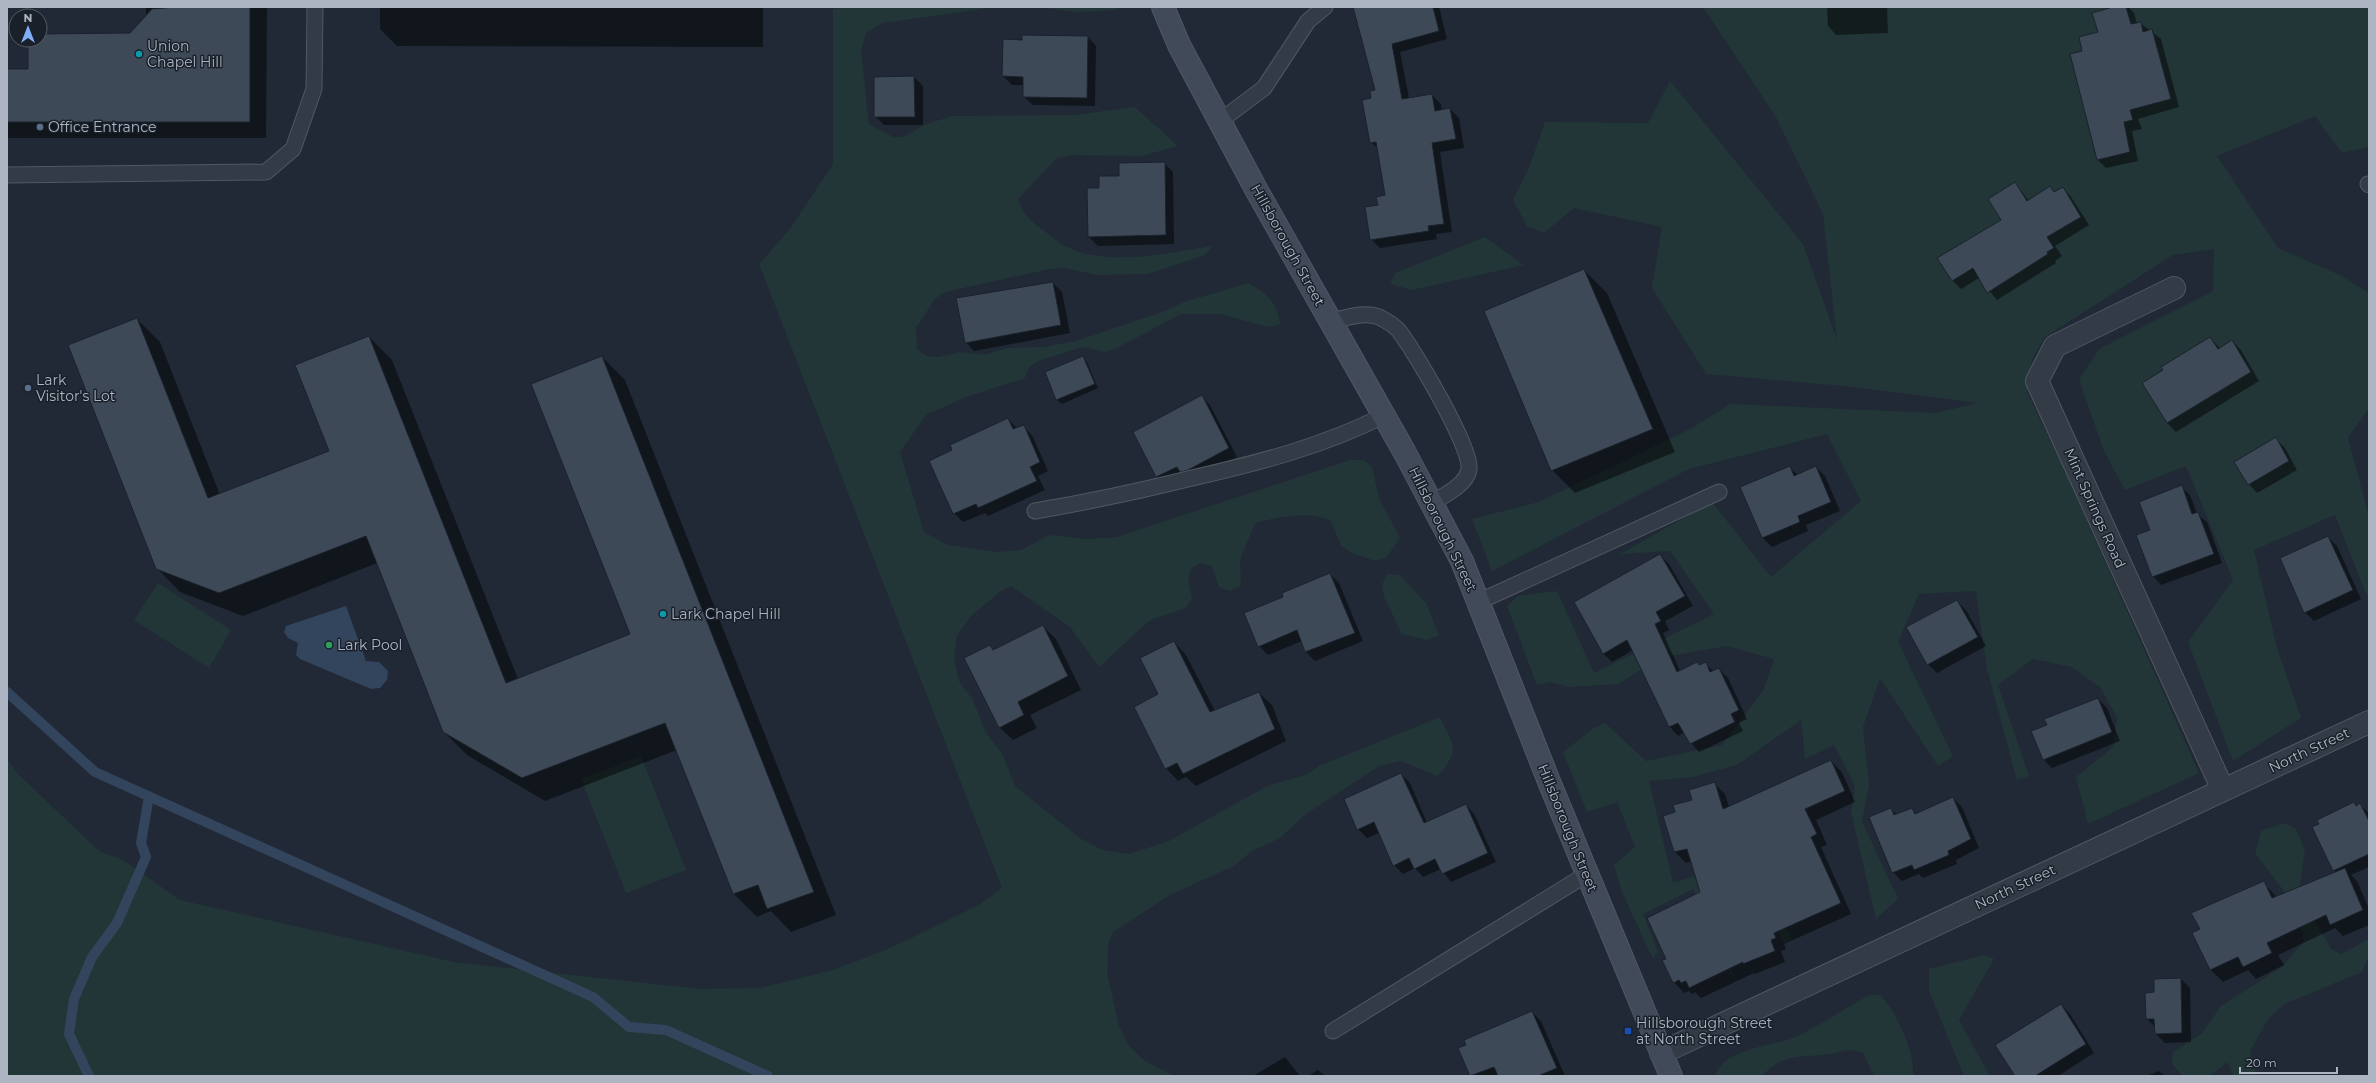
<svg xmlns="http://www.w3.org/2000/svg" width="2376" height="1083" viewBox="0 0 2376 1083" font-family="Montserrat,sans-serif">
<rect width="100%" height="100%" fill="#202935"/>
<path fill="#223637" d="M 847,7 L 997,7 L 882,23 L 866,33 L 861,51 L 869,124 L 893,137 L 903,137 L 926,124 L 953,116 L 1073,115 L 1135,107 L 1178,146 L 1142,156 L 1074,155 L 1057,158 L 1018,199 C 1023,215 1033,223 1047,233 C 1053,238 1060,244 1067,247 C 1108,267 1168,253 1212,246 L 1205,255 L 1148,274 L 1097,275 L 1064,268 L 1050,269 L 945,292 L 935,299 L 916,328 L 917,349 L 926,356 L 938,357 L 960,352 L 984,355 L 1007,348 L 1043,347 L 1076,341 L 1162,312 L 1184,302 L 1249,283 C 1270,297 1275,299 1280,324 L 1268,327 L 1220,314 L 1181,314 L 1115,349 L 1105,352 L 1083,347 L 1038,361 L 1029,367 L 1025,378 L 966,397 L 926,415 L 900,452 L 924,532 L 948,545 L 997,552 L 1021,550 L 1049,535 L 1088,539 L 1117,537 L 1350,460 L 1364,460 L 1372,467 L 1379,498 L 1400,538 L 1386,558 L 1375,561 L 1352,553 L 1341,546 L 1331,521 C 1308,510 1279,517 1255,523 L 1240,560 L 1241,586 L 1230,591 L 1219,587 L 1212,566 L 1200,563 L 1191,569 L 1188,579 L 1192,599 L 1186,608 L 1150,620 L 1099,667 L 1070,627 L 1011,586 L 1001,591 L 971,616 L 957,635 L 954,658 L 959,681 L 973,700 L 986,733 L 1003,755 L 1015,786 L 1081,839 L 1103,850 L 1129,854 L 1169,841 L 1267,786 L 1308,774 L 1319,766 L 1440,717 C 1454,747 1461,748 1438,776 L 1401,761 L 1379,766 L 1306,814 L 1280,838 L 1252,851 L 1234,866 L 1170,895 L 1113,932 L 1108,945 L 1107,972 L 1119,1026 L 1129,1046 L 1145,1061 L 1174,1076 L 7,1076 L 7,759 L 18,774 L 99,851 L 123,860 L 180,900 L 454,962 L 700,989 L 760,988 L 833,970 L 888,949 L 979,905 L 1002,888 L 759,264 L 790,229 L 833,164 L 833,9 Z
M 1037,7 L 1116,7 L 1117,10 L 1077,12 Z
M 1703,7 L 2369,7 L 2369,147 L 2342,153 L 2315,116 L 2217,156 L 2278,248 L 2340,275 L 2369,293 L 2369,408 L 2348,438 L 2369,517 L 2369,595 L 2366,594 L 2335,515 L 2254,550 L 2277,648 L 2301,718 L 2233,761 L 2188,642 L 2233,580 L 2186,466 L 2125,490 L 2104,451 L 2079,380 L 2099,349 L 2213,291 L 2214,249 L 2173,255 L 2045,337 L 2032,359 L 2027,392 L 2063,467 L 2199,773 L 2088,824 L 2076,777 L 2113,747 L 2117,718 L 2101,688 L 2072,667 L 2033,659 L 1998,685 L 2029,776 L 2017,780 L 1987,669 L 1976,591 L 1919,594 L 1898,642 L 1953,756 L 1938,766 L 1880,678 L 1863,727 L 1869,785 L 1862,821 L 1898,899 L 1876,919 L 1851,812 L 1855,786 L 1834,745 L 1805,759 L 1801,720 L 1737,765 L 1693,777 L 1649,781 L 1673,883 L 1746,859 L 1792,939 L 1784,944 L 1751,871 L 1705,899 L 1736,981 L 1727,969 L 1693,889 L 1643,914 L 1658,952 L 1653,959 L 1622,892 L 1614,865 L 1635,847 L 1617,802 L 1587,812 L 1563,752 L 1594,728 L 1605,723 L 1646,761 L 1722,745 L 1764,689 L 1774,659 L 1727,646 L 1658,658 L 1619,684 L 1570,687 L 1550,682 L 1537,685 L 1507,606 L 1518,596 L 1557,591 L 1594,673 L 1714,614 L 1670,551 L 1620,554 L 1712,502 L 1771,577 L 1861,501 L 1827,434 L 1689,469 L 1492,571 L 1472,519 L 1539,502 L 1692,428 L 1730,404 L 1935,413 L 1978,403 L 1845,386 L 1706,374 L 1652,288 L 1662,227 L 1574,208 L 1544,233 L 1527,226 L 1513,200 L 1530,165 L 1545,122 L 1648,123 L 1670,81 L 1803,244 L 1837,340 L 1823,214 L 1776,117 Z
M 1485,237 L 1524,265 L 1412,290 L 1390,284 L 1395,273 Z
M 1387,574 L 1400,575 L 1426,603 L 1439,635 L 1427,640 L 1402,634 L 1384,597 L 1382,585 Z
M 158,583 L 231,630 L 209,668 L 134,620 Z
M 641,756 L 686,870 L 626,893 L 581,779 Z
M 2284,823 L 2296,829 L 2305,850 L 2299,891 L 2331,949 L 2341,954 L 2369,939 L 2369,956 L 2362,972 L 2284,1004 L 2267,1020 L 2250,1052 L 2257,1076 L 2234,1076 L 2227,1062 L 2210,1076 L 2183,1076 L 2172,1064 L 2173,1052 L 2202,1033 L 2221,1006 L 2282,967 L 2304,941 L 2297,908 L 2255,853 L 2261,831 Z
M 1984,955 L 1994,959 L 1959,1020 L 1990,1076 L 1964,1076 L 1929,991 L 1929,969 Z
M 1869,995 L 1880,995 C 1897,1012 1915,1052 1913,1076 L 1874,1076 L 1863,1053 C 1847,1047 1843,1052 1827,1054 C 1804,1058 1779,1053 1763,1076 L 1715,1076 C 1725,1046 1776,1047 1800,1035 C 1823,1023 1846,1008 1869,995 Z"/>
<path fill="#33445d" d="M 346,606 L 366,661 L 379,662 L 388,671 L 387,680 L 380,688 L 371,689 L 300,659 L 296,655 L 298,643 L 288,638 L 284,632 L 286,626 Z"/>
<path fill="#0007" d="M 146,7 L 267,7 L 266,138 L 7,138 L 7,70 L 29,70 L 29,40 L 40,40 L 40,35 L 131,34 L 146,16 Z
M 380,7 L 763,7 L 763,47 L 397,46 L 380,29 Z
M 1354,7 L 1439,7 L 1447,39 L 1400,52 L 1409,98 L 1432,95 L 1441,104 L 1442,111 L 1450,109 L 1459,118 L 1464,148 L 1440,152 L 1452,232 L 1436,234 L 1437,239 L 1380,248 L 1371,239 L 1379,206 L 1386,196 L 1378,149 L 1371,142 L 1372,99 L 1376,91 Z
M 1827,7 L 1887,7 L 1888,33 L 1836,35 L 1828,26 Z
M 2116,7 L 2128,7 L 2134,13 L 2137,24 L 2140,23 L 2161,39 L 2179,107 L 2138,119 L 2142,129 L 2132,131 L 2138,161 L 2106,168 L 2097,159 L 2083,52 L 2100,33 Z
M 1088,37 L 1096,46 L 1095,106 L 1033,105 L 1024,97 L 1024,85 L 1012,85 L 1003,76 L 1004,40 Z
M 914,77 L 923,86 L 923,125 L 884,125 L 875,116 Z
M 1164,163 L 1173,172 L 1174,244 L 1098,246 L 1089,237 L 1100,189 L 1120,177 Z
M 2015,183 L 2029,201 L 2050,187 L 2056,193 L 2063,188 L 2071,197 L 2089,225 L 2055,246 L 2062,256 L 2055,261 L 2056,263 L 1997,300 L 1979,278 L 1961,289 L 1953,281 L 2002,220 Z
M 1584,270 L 1607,293 L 1675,452 L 1575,493 L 1552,470 Z
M 1053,283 L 1062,292 L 1070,333 L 974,351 L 966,342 Z
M 137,319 L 160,342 L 220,495 L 331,452 L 369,337 L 392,360 L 518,679 L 631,635 L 602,357 L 625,380 L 836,915 L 791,932 L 771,911 L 757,917 L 734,894 L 677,750 L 545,801 L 467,755 L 444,732 L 377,563 L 243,616 L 180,592 L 157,568 Z
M 2210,338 L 2220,348 L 2232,341 L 2241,350 L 2259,381 L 2176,432 L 2167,423 L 2143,383 Z
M 1083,357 L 1087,362 L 1098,388 L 1062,404 L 1057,400 L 1046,373 Z
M 1201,396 L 1210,405 L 1237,457 L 1197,478 L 1166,486 L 1157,477 L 1134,433 Z
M 1008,419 L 1017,428 L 1023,426 L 1032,435 L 1048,471 L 1038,476 L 1045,490 L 988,516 L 985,513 L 963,522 L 954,513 L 953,451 Z
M 2276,439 L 2285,448 L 2297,470 L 2257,493 L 2249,484 Z
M 1789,467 L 1798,475 L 1816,467 L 1825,476 L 1840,511 L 1806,525 L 1808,531 L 1772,547 L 1763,538 L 1741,488 Z
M 2181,487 L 2190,495 L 2197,514 L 2207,522 L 2222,563 L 2161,585 L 2153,576 L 2152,530 Z
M 2328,537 L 2337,546 L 2361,599 L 2314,621 L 2305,612 Z
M 1660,555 L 1669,564 L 1693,606 L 1665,621 L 1669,630 L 1663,633 L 1680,671 L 1705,663 L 1714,672 L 1719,669 L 1728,678 L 1747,719 L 1739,723 L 1743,731 L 1699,752 L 1691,743 L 1685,732 L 1678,736 L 1670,727 L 1633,650 L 1612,662 L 1603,653 Z
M 1330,574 L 1339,583 L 1363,641 L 1315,661 L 1306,652 L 1302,641 L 1268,655 L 1259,646 L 1284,598 Z
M 1957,601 L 1966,610 L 1986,646 L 1937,673 L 1928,664 Z
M 1043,626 L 1056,639 L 1081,690 L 1030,715 L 1037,728 L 1013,740 L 999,727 L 990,647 L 994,651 Z
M 1174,642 L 1186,655 L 1215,711 L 1259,693 L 1272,705 L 1286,741 L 1196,786 L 1186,777 L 1178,781 L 1166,768 L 1159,695 Z
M 2098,699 L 2107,708 L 2120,741 L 2052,768 L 2043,759 L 2048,725 Z
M 1831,761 L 1842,772 L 1855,802 L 1816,820 L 1827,845 L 1821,847 L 1851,914 L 1784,944 L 1786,949 L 1781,951 L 1785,962 L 1755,974 L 1754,973 L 1701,998 L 1695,992 L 1692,994 L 1689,991 L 1684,993 L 1674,982 L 1667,959 L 1702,893 L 1692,861 L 1686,863 L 1675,852 L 1664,816 L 1676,813 L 1714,783 L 1725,794 L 1729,807 Z
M 1401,774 L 1410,783 L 1427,823 L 1466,805 L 1474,814 L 1496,862 L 1451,882 L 1441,869 L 1423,877 L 1415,868 L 1403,874 L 1394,865 L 1379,833 L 1367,838 L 1358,829 Z
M 1953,798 L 1962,807 L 1979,848 L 1956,860 L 1957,864 L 1923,878 L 1919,874 L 1902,881 L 1893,872 L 1891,809 L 1897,815 L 1912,809 L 1917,814 Z
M 2354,803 L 2357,807 L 2360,805 L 2369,813 L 2369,867 L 2351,875 L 2357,881 L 2369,909 L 2369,925 L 2343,936 L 2335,928 L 2278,955 L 2284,965 L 2256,979 L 2248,970 L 2223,982 L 2211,970 L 2194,933 L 2263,883 L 2277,897 L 2336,873 L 2334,870 Z
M 2181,979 L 2190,988 L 2191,1042 L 2165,1043 L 2156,1034 L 2156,1028 L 2147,1019 L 2155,993 Z
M 2061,1005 L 2070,1014 L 2094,1053 L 2058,1076 L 2016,1076 Z
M 1532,1012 L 1541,1021 L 1565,1076 L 1471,1076 L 1460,1049 Z
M 1285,1057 L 1300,1076 L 1253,1076 Z
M 1318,1070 L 1325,1076 L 1308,1076 Z
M 2159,1071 L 2165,1076 L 2146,1076 Z"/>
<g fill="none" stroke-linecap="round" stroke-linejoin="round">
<path stroke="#33445d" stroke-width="10" d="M 7,692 L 95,772 L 593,997 L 629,1027 L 666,1030 L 768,1076
M 89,1076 L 69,1034 L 74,999 L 92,957 L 117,923 L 146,857 L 141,843 L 149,796"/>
</g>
<path fill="#3e4958" stroke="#1a222c" d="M 177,7 L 250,7 L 250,122 L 7,122 L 7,69 L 28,69 L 28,40 L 40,40 L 40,34 L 130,33 L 152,9 Z
M 1353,7 L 1433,7 L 1439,31 L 1392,44 L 1402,99 L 1432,94 L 1435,111 L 1450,108 L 1456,139 L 1432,143 L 1444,224 L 1428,226 L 1429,231 L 1370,240 L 1365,207 L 1378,205 L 1376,197 L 1385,195 L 1376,142 L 1370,143 L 1362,100 L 1371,98 L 1370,91 L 1375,90 Z
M 2113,7 L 2126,7 L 2131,24 L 2141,22 L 2143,32 L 2152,29 L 2171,99 L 2130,110 L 2133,120 L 2124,122 L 2130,152 L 2097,160 L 2070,54 L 2082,51 L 2079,37 L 2098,32 L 2092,13 Z
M 1022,35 L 1088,36 L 1087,98 L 1023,97 L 1023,77 L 1002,76 L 1003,39 L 1022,40 Z
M 914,76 L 915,117 L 874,117 L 874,77 Z
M 1165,162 L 1166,235 L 1088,237 L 1087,188 L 1099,188 L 1099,176 L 1119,176 L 1119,163 Z
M 2015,182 L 2027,201 L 2050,186 L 2054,192 L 2063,187 L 2081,217 L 2047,237 L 2054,248 L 2047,252 L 2048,254 L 1987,293 L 1973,268 L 1952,281 L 1937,258 L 2001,220 L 1988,199 Z
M 1584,269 L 1653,429 L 1551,471 L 1484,311 Z
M 1053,282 L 1061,325 L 965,343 L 956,298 Z
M 137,318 L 208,498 L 329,451 L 295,365 L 369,336 L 506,683 L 630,634 L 531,384 L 602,356 L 814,892 L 767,909 L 758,885 L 733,894 L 665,723 L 522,778 L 443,732 L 366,536 L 219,593 L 156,569 L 68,345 Z
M 2210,337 L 2218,349 L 2232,340 L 2251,372 L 2167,423 L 2142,383 L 2163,370 L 2161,367 Z
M 1083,356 L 1095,384 L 1056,400 L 1045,372 Z
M 1202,395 L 1229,448 L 1188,470 L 1180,472 L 1177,467 L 1156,477 L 1133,432 Z
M 1008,418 L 1013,429 L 1024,425 L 1040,462 L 1030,467 L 1037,481 L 978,508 L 976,504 L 953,514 L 929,461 L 952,450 L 950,445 Z
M 2276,437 L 2289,461 L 2248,485 L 2234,462 Z
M 1790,466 L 1794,476 L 1816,466 L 1831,502 L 1798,516 L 1800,522 L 1762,538 L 1740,487 Z
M 2182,485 L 2192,514 L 2198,512 L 2214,554 L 2152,577 L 2136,535 L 2150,530 L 2139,502 Z
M 2328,536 L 2353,590 L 2304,613 L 2280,558 Z
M 1660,554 L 1685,596 L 1656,612 L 1661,621 L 1655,624 L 1677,672 L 1697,662 L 1699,665 L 1706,662 L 1710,672 L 1719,668 L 1739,710 L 1731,714 L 1735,722 L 1690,744 L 1678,723 L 1669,727 L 1627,640 L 1603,654 L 1574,602 Z
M 1330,573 L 1355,633 L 1305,652 L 1297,630 L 1258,647 L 1244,613 L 1283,597 L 1282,593 Z
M 1957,600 L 1978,637 L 1927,665 L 1906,627 Z
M 1043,625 L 1068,676 L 1018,702 L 1024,715 L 999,728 L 964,658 L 990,645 L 993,650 Z
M 1174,641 L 1210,712 L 1259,692 L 1275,729 L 1183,774 L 1177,763 L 1165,769 L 1134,707 L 1158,694 L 1140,658 Z
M 2098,698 L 2112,732 L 2043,760 L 2031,731 L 2047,725 L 2044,719 Z
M 1831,760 L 1845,791 L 1805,809 L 1817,834 L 1811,837 L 1841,903 L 1774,933 L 1776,938 L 1771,940 L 1775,951 L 1743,964 L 1743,962 L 1689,988 L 1686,981 L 1681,983 L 1679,980 L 1673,983 L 1662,960 L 1666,959 L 1647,918 L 1700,892 L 1687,849 L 1674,852 L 1663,816 L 1675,812 L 1673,805 L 1692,800 L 1689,790 L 1715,782 L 1723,809 Z
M 1401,773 L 1424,823 L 1466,804 L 1488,853 L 1442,874 L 1435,859 L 1414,869 L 1409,858 L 1393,866 L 1374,822 L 1357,830 L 1344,799 Z
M 1953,797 L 1971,839 L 1948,851 L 1949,855 L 1914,870 L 1912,865 L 1892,873 L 1869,817 L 1891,808 L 1894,815 L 1912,808 L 1915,814 Z
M 2354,802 L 2356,806 L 2360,803 L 2369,821 L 2369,854 L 2333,871 L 2312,827 L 2319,824 L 2317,820 Z
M 2345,868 L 2363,910 L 2330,925 L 2326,915 L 2267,943 L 2272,953 L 2243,967 L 2238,957 L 2210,970 L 2192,933 L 2200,929 L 2191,913 L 2264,881 L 2272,898 Z
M 2181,978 L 2182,1033 L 2155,1034 L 2154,1019 L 2146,1019 L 2145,993 L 2154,992 L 2154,979 Z
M 2061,1004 L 2086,1044 L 2035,1076 L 2015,1076 L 1995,1045 Z
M 1532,1011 L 1557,1068 L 1538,1076 L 1498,1076 L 1494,1067 L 1470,1076 L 1458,1048 L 1466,1045 L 1464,1040 Z"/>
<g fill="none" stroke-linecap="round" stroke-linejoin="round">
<defs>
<path id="lane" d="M 1220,121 L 1264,88 L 1308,21 L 1325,7
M 7,175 L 266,172 L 293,149 L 314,89 L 315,7
M 2368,184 L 2369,185
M 1331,321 C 1346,318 1365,311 1379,317 C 1385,320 1395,326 1399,331 C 1414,350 1472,448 1469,469 C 1467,485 1444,495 1432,503
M 1035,511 C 1088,502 1140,491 1192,478 C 1258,463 1324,446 1385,415
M 1478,602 L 1719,492
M 1333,1031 L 1587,874"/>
<path id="street" d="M 2174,288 L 2055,346 L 2037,381 L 2223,790
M 1661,1053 L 2369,722"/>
<path id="secondary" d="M 1163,7 L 1179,45 L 1257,191 L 1405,453 L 1462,561 L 1550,784 L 1671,1076"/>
</defs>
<use href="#lane" stroke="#505864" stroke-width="17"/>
<use href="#street" stroke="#505864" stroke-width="24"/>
<use href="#secondary" stroke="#505864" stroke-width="24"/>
<use href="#lane" stroke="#333b46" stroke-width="15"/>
<use href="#street" stroke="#333b46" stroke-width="22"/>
<use href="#secondary" stroke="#414a59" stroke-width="22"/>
</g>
<g fill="#0f9aa8" stroke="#19202a" stroke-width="1.5">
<circle cx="139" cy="54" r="4"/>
<circle cx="663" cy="614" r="4"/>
</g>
<g fill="#5c6f8a" stroke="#19202a" stroke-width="1.5">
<circle cx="40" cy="127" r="4"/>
<circle cx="28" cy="388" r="4"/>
</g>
<circle fill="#2e9e5b" stroke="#19202a" stroke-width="1.5" cx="329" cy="645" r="4"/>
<rect fill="#1a4fb4" stroke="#19202a" stroke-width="1.5" x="1624" y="1027" width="8" height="8" rx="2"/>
<g text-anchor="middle" stroke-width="3" stroke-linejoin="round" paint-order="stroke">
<g font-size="14" fill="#adb5c3" stroke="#19202a" text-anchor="start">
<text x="147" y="51">Union<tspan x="147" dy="16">Chapel Hill</tspan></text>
<text x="48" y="132">Office Entrance</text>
<text x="36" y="385">Lark<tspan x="36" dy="16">Visitor's Lot</tspan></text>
<text x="671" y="619">Lark Chapel Hill</text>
<text x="337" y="650">Lark Pool</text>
<text x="1636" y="1028">Hillsborough Street<tspan x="1636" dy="16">at North Street</tspan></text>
</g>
<g font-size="14" fill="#adb5c3" stroke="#19202a">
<text transform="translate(1288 245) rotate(61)" y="5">Hillsborough Street</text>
<text transform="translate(2095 508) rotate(66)" y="5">Mint Springs Road</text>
<text transform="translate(1443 529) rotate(64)" y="5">Hillsborough Street</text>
<text transform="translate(2309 750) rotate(-25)" y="5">North Street</text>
<text transform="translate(1568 828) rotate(68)" y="5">Hillsborough Street</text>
<text transform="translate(2015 887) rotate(-25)" y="5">North Street</text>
</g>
</g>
<rect width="2376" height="1083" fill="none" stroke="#adb5c3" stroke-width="16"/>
<g transform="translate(28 28)"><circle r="19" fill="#19202a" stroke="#545c67"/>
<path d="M0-3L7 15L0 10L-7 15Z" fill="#80adf4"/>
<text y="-6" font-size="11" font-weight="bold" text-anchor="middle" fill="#adb5c3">N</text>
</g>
<path d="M2240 1067v6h97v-6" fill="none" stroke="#adb5c3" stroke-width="2"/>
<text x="2246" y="1067" font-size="12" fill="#adb5c3" stroke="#19202a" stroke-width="3" paint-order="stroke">20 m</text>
</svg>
